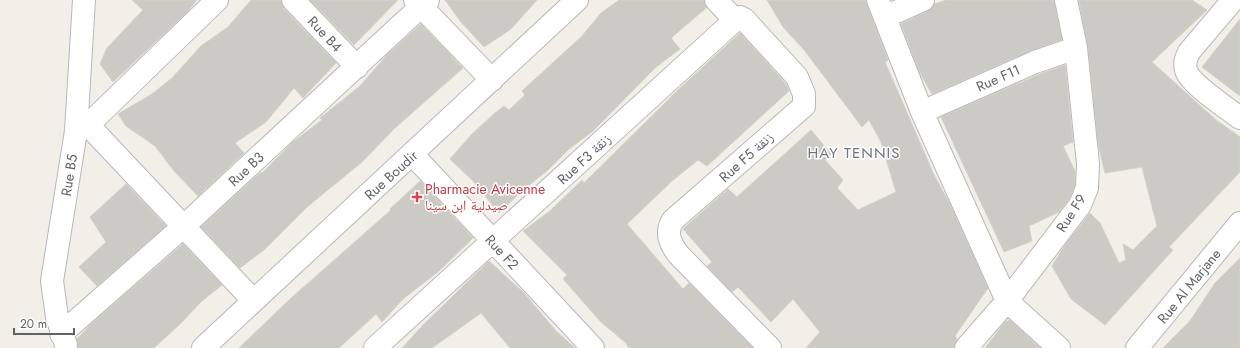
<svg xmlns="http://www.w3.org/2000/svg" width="1240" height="348" viewBox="0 0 1240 348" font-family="Jost,'Noto Naskh Arabic',sans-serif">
<rect width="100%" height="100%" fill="#f1efe8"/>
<path fill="#cccac5" stroke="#d6d1c6" d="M 132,0 L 197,0 L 187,12 L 113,82 L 100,64 L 107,48 L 143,10 Z
M 251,0 L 281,0 L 284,9 L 336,63 L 303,98 L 294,88 L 266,122 L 235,143 L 244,153 L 198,196 L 174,171 L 155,146 L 126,126 L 118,114 L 152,94 L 172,78 L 201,46 L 228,27 Z
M 310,0 L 398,0 L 354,45 Z
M 445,0 L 537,0 L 511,29 L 484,47 L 461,22 Z
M 619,0 L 704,0 L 706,8 L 671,38 L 680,49 L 656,67 L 593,131 L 569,149 L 548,170 L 523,190 L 499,213 L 473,181 L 450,159 L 472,134 L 495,113 L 504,106 L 509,110 L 525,95 L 522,91 L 582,36 L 601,13 Z
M 767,0 L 865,0 L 888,60 L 885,62 L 934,175 L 951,206 L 988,288 L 955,336 L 957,339 L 954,348 L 806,348 L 820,332 L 793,299 L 771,322 L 738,287 L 732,292 L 707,266 L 712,262 L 683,229 L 728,189 L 737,197 L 811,130 L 831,154 L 825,160 L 843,180 L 837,188 L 858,210 L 896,192 L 881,142 L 869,120 L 862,127 L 805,51 L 783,27 Z
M 947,0 L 1054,0 L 1062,40 L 1030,51 L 932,94 L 920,73 L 901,24 L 928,11 L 934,4 Z
M 1079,0 L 1192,0 L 1207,10 L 1152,62 L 1216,120 L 1240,137 L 1240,172 L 1169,247 L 1173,250 L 1105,325 L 1071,299 L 1052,266 L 1065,245 L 1090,213 L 1100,223 L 1119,263 L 1126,260 L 1123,244 L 1133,250 L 1157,226 L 1142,167 L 1105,173 L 1098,144 L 1088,47 Z
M 1240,19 L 1240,96 L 1202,67 Z
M 421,24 L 463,68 L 395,128 L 362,162 L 307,207 L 264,250 L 240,268 L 201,227 L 261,172 L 262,173 L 293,142 L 322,120 L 320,118 L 360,86 L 387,55 Z
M 740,33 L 786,84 L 789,91 L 707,166 L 698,160 L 672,181 L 627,224 L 683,289 L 689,283 L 753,348 L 629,348 L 626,343 L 601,322 L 563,279 L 567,275 L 523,231 L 550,211 L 582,180 L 584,183 L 677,91 Z
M 1065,65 L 1073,142 L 1063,146 L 1075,171 L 1075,185 L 1069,199 L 1059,212 L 1029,226 L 1032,241 L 1004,252 L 941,117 L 1040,74 Z
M 420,181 L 473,238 L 439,271 L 403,299 L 382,322 L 376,314 L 339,348 L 239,348 L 290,299 L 391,210 L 390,209 Z
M 126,184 L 166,226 L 97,286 L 79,267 L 106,242 L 90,217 Z
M 183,244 L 222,285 L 202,301 L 179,325 L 154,348 L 78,348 L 77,339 L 91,324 Z
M 1240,258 L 1240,348 L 1163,348 L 1190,321 L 1215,283 Z
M 489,261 L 523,292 L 556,331 L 575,348 L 510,348 L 481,313 L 432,348 L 402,348 L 424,324 Z
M 1010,320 L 1040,348 L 985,348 L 1005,322 Z"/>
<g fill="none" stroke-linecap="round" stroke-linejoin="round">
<defs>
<path id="minor" d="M 293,0 L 357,67
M 415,0 L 492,80
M 716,0 L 735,20
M 878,0 L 922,112 L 1007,301 L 1059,348
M 1233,0 L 1189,52 C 1186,58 1184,63 1186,70 C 1189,83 1228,109 1240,118
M 885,17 L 923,0
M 922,112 L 1035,62 L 1076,48
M 77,118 L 88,125 L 217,0
M 88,125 L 253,300
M 413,155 L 593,348
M 61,334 L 184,226 L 428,0
M 66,345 L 57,317 L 52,281 L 76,131 L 84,0
M 203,348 L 577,0
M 375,348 L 735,20 L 740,17 L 744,19 L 797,77 L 804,94 L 804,106 L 673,220 C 665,233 670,243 678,254 L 770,348
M 966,348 L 1007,301 L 1080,205 L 1087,188 L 1088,164 L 1076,48 L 1066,0
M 1137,348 L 1240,223"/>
</defs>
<use href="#minor" stroke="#b5b8bc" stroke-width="24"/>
<use href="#minor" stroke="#fff" stroke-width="22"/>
</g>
<path fill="#e0444e" stroke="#fff" stroke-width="1.5" d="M415 191h4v4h4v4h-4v4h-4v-4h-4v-4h4z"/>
<g text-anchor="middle" stroke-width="3" stroke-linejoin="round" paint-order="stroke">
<g font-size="14" fill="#5f6368" stroke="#fff">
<text transform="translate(325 34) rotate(47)" y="5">Rue B4</text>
<text transform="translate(998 78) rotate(-24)" y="5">Rue F11</text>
<text transform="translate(746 157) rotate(-42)" y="5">Rue F5 زنقة</text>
<text transform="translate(584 159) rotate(-43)" y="5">Rue F3 زنقة</text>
<text transform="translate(246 169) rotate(-43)" y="5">Rue B3</text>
<text transform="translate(69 175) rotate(-81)" y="5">Rue B5</text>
<text transform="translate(391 175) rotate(-42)" y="5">Rue Boudir</text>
<text transform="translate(1071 213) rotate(-57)" y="5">Rue F9</text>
<text transform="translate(502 252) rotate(47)" y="5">Rue F2</text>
<text transform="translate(1189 286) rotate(-51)" y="5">Rue Al Marjane</text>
</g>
<g font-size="14" fill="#be3a42" stroke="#fff" text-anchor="start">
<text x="425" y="194">Pharmacie Avicenne<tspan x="425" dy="16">صيدلية ابن سينا</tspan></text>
</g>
<g font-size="15" letter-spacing="1" fill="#70757a" stroke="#fff">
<text x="854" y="158">HAY TENNIS</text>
</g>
</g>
<path d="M14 328v6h60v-6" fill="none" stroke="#5f6368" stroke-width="2"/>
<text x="20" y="328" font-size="12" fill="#5f6368" stroke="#ffffff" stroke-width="3" paint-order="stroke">20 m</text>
</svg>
